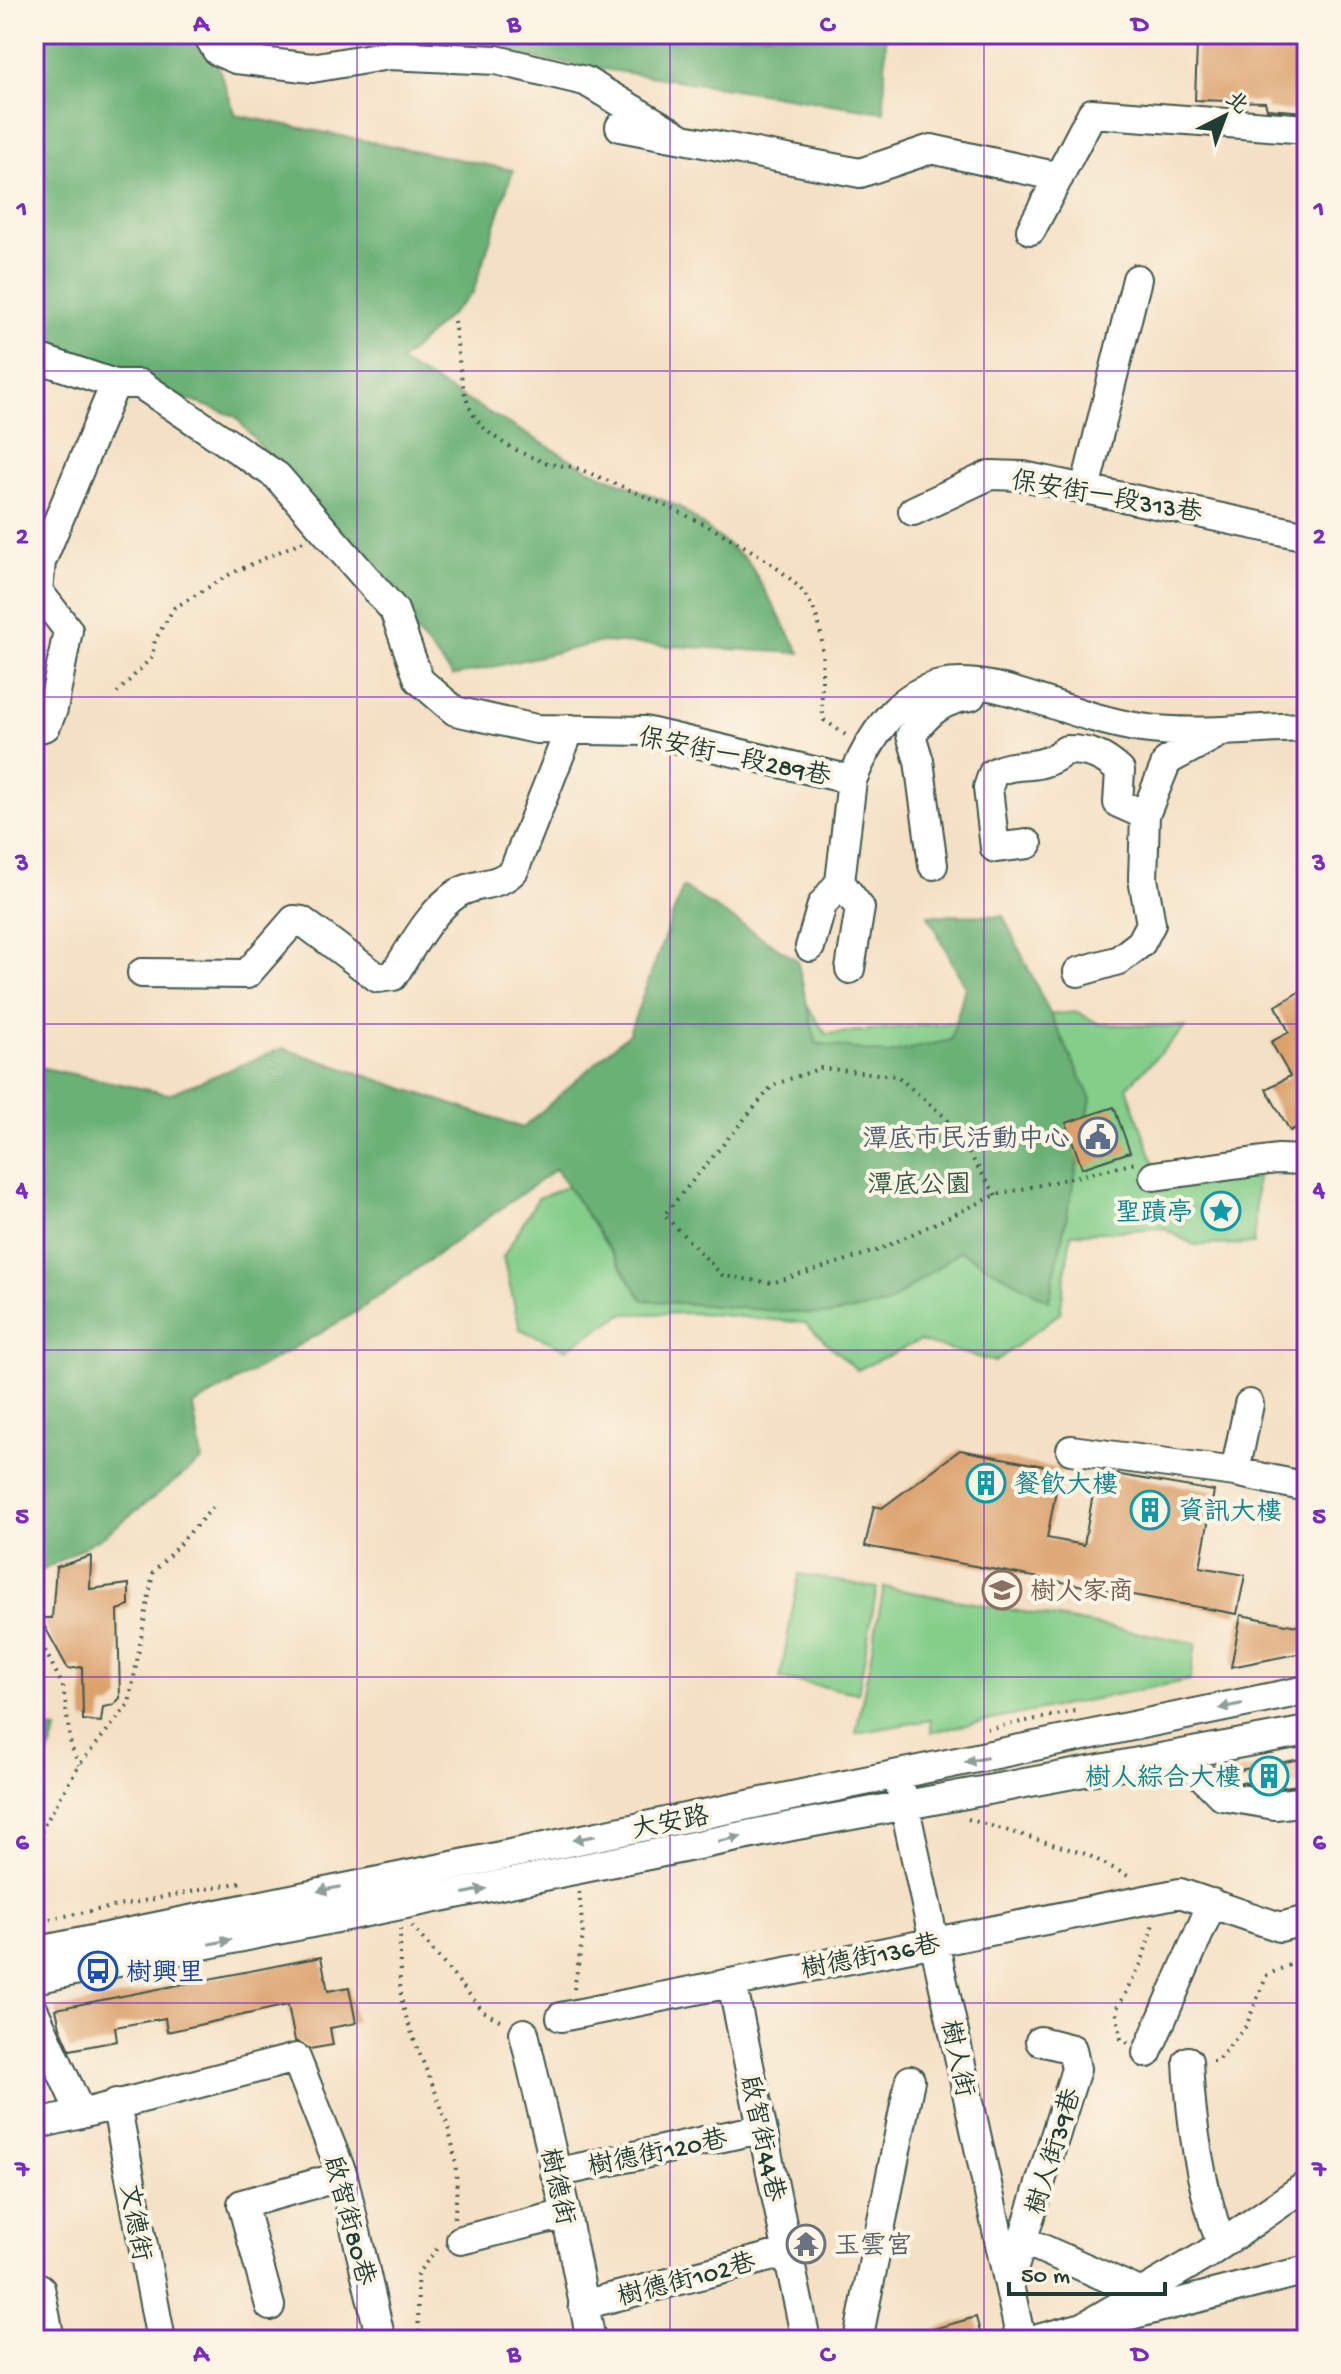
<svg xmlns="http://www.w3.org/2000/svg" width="1341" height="2374" viewBox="0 0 1341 2374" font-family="'Gochi Hand','LXGW WenKai TC',sans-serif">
<rect width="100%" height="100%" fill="#fcf5e5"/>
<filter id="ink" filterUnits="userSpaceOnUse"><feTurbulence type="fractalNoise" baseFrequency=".0125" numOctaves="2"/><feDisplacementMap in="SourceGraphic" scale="16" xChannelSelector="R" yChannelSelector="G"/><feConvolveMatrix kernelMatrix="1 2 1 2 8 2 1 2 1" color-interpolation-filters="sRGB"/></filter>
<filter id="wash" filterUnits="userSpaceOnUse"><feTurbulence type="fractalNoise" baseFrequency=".006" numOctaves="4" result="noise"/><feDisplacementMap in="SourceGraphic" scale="32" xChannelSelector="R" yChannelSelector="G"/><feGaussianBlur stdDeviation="1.8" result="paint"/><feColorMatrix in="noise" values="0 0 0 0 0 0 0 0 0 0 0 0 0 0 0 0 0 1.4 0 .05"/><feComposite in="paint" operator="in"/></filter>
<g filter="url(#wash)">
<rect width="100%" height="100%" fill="#f4e0c4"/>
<path fill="#84ce8a" stroke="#52865f" stroke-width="2" d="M 773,954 L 826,1034 L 1078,1012 L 1099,1024 L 1186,1027 L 1127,1087 L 1154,1164 L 1257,1171 L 1254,1244 L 1194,1245 L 1163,1228 L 1071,1234 L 1060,1313 L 995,1362 L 919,1341 L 857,1370 L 805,1323 L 700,1313 L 623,1314 L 566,1349 L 520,1329 L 503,1257 L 538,1198 L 674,1144 Z
M 799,1574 L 877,1588 L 858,1693 L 780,1679 Z
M 884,1587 L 1196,1643 L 1190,1680 L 931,1732 L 931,1720 L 856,1733 Z"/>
<path fill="#6bb176" stroke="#457755" stroke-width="2" d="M 34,34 L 206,34 L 236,115 L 513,170 L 473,293 L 400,362 L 590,470 L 680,507 L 748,561 L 800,653 L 602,642 L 453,676 L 235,416 L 34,346 Z
M 372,34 L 886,34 L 884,112 L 373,34 Z
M 683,887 L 797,960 L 816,1043 L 888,1054 L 951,1040 L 965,987 L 928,915 L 1003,916 L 1091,1099 L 1049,1301 L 960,1251 L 886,1305 L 827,1315 L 643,1300 L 556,1169 L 358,1311 L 193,1406 L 202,1460 L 105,1535 L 34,1575 L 34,1066 L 169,1094 L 283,1048 L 523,1128 L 629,1033 Z
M 34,1729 L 57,1730 L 34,1800 Z"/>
<g id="blocks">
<path fill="#dca26e" d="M 1221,34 L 1307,34 L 1307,112 L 1267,109 L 1265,102 L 1195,100 L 1197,44 L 1220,45 Z
M 1307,987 L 1307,1122 L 1290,1131 L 1266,1089 L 1290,1076 L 1271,1042 L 1289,1032 L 1276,1006 Z
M 1114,1107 L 1130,1152 L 1082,1168 L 1066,1123 Z
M 960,1450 L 1060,1469 L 1047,1538 L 1084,1545 L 1097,1471 L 1214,1491 L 1200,1567 L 1245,1575 L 1237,1614 L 865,1546 L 874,1506 L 882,1508 Z
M 91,1556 L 90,1589 L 129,1584 L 129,1606 L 118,1610 L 120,1698 L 113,1705 L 103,1707 L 101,1722 L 83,1720 L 82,1667 L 68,1669 L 40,1618 L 52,1618 L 56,1567 Z
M 1241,1615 L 1307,1628 L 1307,1652 L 1231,1667 Z
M 1307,1758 L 1307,1784 L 1275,1788 L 1230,1780 L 1240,1770 Z
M 321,1957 L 328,1991 L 349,1987 L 356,2023 L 330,2028 L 333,2045 L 310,2049 L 295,2041 L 288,2005 L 167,2032 L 165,2018 L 115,2027 L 117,2041 L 70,2050 L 60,2027 L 56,2009 Z
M 976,2317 L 982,2340 L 913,2340 L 912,2335 Z"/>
</g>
</g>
<g filter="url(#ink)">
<use href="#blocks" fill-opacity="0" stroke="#3f554a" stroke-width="2"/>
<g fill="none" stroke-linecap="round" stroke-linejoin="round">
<defs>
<path id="minor" d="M 207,34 L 217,51 L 236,59 L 312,68 L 389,55 L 496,60 L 585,81 L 683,139
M 620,127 L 860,173 L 931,149 L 1059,177
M 1031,230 L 1092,113 L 1307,129
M 34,357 L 115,384
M 1085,489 L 1137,279
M 913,511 L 990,475 L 1023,476 L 1307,536
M 34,730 L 46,726 L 53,709 L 68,630 L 38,591 L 41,562 L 115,384 L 140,384 L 277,476 L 394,610 L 419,680 L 455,711 L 536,729 L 645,731 L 852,780 C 923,612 1017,709 1141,728 C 1196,736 1253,728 1307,727
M 1028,844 L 995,848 L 988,788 L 993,773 C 1021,759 1036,774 1066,750 C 1089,750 1103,755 1120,771 L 1118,803 L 1145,815
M 933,865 L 919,761 L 911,735 C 928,712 943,699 971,696
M 810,947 L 822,905 L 840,882
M 850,969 L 860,908 L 840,882 L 852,780
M 1078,972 L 1119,960 L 1141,943 L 1151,924 L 1143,879 L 1145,815 L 1167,761 L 1219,733
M 142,973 L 247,974 L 294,920 L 302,921 L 378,978 L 393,976 C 411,949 430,911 458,893 C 477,882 499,887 514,870 L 570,729
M 1154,1176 L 1277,1159 L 1307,1160
M 1071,1450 L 1235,1472 L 1307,1487
M 1235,1472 L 1249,1404
M 1182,1756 L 1222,1796 L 1275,1805 L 1307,1801
M 901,1790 L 1021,2340
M 34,1952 L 1307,1690
M 34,1979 L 792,1826 L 1307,1731
M 732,1983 L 806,2340
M 34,2011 L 81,2114 L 296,2058 L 343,2176 L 381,2340
M 561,2017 L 1180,1893 L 1280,1927 L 1307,1920
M 524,2033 L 566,2214 L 591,2340
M 1147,2053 L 1212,1903
M 1188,2061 C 1191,2126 1200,2183 1221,2244
M 116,2103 L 161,2340
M 34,2125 L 81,2114
M 555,2173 L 760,2129
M 461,2240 L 566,2214
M 1025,2241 L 1142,2293
M 1009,2283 L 1076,2069 L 1072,2049 L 1040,2041
M 40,2288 L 50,2340
M 583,2305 L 789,2252
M 270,2306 L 242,2204 L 343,2176
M 1115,2319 L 1307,2270
M 858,2340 L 910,2080
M 1034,2340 L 1083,2327 L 1206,2255 L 1307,2185"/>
</defs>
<use href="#minor" stroke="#3f554a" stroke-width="32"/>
<path stroke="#3f554a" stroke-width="4" stroke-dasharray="2 6" stroke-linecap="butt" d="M 454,321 C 458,345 460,390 471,410 C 483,436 519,453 544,462 C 555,466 568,465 579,469 C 637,492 771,547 806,596 C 834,637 816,678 824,720 L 850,738
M 117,693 L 152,657 L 155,640 L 174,608 L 232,573 L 303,541
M 996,1195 L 946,1118 L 897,1076 L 821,1068 L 773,1085 L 664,1215 L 723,1276 L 772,1283 L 876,1251 L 996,1195 L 1136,1163
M 34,1467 L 40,1490 L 34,1508
M 34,1629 L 63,1686 L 71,1746 L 79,1765
M 987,1729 L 1081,1710
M 968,1819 L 1086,1854 L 1132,1878
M 34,1855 L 42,1829 L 79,1765 L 129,1704 L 153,1573 L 215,1505
M 34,1922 L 242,1882
M 412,1926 L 484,2012 L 505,2023
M 400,1929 C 401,1954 397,1986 404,2010 C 427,2086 467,2133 454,2218
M 574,1989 L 583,1935 L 579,1891
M 1128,2043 L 1121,2039 L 1116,2010 L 1141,1964 L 1153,1924
M 1212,2061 L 1217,2061 L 1246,2026 L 1267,1975 L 1307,1957
M 419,2340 L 417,2274 L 439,2246"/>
<use href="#minor" stroke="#fff" stroke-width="28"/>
</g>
<defs><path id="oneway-solid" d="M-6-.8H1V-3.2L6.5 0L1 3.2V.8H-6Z" transform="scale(2)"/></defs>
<g fill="#8f9e9a">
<use href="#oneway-solid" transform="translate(1231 1706) rotate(168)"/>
<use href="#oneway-solid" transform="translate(976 1760) rotate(168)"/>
<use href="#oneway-solid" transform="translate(584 1838) rotate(169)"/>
<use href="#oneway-solid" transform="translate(730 1839) rotate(-11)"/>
<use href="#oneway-solid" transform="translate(329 1889) rotate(169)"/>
<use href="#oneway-solid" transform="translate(475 1891) rotate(-12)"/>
<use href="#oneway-solid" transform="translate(220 1942) rotate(-11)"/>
</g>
</g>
<path fill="none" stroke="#7b2cbf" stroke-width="2" stroke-opacity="0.55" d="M 357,34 L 357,2340M 670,34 L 670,2340M 984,34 L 984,2340M 34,371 L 1307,371M 34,697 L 1307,697M 34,1024 L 1307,1024M 34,1350 L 1307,1350M 34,1677 L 1307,1677M 34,2003 L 1307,2003"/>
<defs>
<symbol id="civic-ring" viewBox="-11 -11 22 22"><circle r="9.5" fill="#fcf5e5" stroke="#5c6f8a" stroke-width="1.5"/><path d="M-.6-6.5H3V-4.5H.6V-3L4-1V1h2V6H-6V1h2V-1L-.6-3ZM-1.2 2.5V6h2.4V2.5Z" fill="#5c6f8a"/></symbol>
<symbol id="sight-ring" viewBox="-11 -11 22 22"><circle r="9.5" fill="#fcf5e5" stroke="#0f9aa8" stroke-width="1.5"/><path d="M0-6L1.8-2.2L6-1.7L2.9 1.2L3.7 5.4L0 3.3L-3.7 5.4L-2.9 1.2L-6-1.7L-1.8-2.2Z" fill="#0f9aa8"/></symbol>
<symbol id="building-ring" viewBox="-11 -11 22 22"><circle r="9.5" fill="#fcf5e5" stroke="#0f9aa8" stroke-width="1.5"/><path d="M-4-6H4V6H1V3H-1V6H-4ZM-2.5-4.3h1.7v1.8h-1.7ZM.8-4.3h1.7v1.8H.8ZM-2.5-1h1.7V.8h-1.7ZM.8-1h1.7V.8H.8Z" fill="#0f9aa8"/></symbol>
<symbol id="school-ring" viewBox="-11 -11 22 22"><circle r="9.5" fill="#fcf5e5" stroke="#8d6e63" stroke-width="1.5"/><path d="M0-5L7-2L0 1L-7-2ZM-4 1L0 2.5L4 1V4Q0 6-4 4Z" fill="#8d6e63"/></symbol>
<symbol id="bus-ring" viewBox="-11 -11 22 22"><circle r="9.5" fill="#fcf5e5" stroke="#1a4fb4" stroke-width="1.5"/><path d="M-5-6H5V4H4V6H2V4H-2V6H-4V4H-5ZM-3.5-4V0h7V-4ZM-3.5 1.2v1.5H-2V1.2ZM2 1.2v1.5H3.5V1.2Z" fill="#1a4fb4"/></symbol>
<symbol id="temple-ring" viewBox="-11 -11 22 22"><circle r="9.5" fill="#fcf5e5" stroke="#6b7280" stroke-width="1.5"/><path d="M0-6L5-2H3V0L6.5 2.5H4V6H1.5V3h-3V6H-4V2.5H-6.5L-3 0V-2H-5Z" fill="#6b7280"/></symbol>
</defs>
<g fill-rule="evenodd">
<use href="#civic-ring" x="1076" y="1115" width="44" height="44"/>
<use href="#sight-ring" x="1199" y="1189" width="44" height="44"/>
<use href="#building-ring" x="964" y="1461" width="44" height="44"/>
<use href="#building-ring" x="1128" y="1488" width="44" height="44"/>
<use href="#school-ring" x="980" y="1568" width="44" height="44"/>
<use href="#building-ring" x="1247" y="1754" width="44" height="44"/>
<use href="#bus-ring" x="76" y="1949" width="44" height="44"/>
<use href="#temple-ring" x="784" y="2222" width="44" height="44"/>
</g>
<g text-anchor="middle" stroke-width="8" stroke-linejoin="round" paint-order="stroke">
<g font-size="26" fill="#1f3d34" stroke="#fcf5e5">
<text transform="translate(1107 495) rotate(10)" y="9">保安街一段313巷</text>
<text transform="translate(735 755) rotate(12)" y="9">保安街一段289巷</text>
<text transform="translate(670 1821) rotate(-11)" y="9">大安路</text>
<text transform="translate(870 1955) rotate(-11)" y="9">樹德街136巷</text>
<text transform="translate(959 2058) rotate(78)" y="9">樹人街</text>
<text transform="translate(764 2138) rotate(78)" y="9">啟智街44巷</text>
<text transform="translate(657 2151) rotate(-12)" y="9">樹德街120巷</text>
<text transform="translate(1052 2151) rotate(-73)" y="9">樹人街39巷</text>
<text transform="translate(559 2186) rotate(77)" y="9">樹德街</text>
<text transform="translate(351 2220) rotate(75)" y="9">啟智街80巷</text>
<text transform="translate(137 2222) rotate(80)" y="9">文德街</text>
<text transform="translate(686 2278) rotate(-15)" y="9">樹德街102巷</text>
</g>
<g font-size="26" fill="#4e5e75" stroke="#fcf5e5" text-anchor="end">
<text x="1070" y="1146">潭底市民活動中心</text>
</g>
<g font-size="26" fill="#335a45" stroke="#fcf5e5">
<text x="919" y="1192">潭底公園</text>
</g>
<g font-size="26" fill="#0d838f" stroke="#fcf5e5" text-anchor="end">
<text x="1193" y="1220">聖蹟亭</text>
<text x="1014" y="1492" text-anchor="start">餐飲大樓</text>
<text x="1178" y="1519" text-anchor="start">資訊大樓</text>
<text x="1241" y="1785">樹人綜合大樓</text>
</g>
<g font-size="26" fill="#785e54" stroke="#fcf5e5" text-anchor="start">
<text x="1030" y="1599">樹人家商</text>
</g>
<g font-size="26" fill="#164399" stroke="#fcf5e5" text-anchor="start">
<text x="126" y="1980">樹興里</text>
</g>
<g font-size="26" fill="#5b616d" stroke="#fcf5e5" text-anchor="start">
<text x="834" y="2253">玉雲宮</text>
</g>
</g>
<rect width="1341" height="2374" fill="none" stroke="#fcf5e5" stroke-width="88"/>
<g transform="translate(1225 116) rotate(42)" stroke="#fcf5e5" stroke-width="6" paint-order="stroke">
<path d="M0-6L14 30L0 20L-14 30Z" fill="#1f3d34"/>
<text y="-12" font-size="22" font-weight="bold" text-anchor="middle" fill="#1f3d34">北</text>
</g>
<path d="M1009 2282v12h156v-12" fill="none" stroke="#1f3d34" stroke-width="4"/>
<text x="1021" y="2282" font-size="24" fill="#1f3d34" stroke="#fcf5e5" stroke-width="6" paint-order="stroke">50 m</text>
<rect x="44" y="44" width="1253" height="2286" fill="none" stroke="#7b2cbf" stroke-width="3"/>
<g font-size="26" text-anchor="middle" font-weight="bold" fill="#7b2cbf">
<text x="201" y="31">A</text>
<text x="514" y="31">B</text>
<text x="827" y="31">C</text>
<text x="1140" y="31">D</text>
<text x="22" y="216">1</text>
<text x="1319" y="216">1</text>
<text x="22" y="543">2</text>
<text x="1319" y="543">2</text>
<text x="22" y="870">3</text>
<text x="1319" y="870">3</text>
<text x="22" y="1196">4</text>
<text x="1319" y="1196">4</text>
<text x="22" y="1523">5</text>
<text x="1319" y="1523">5</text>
<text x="22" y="1849">6</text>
<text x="1319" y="1849">6</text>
<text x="22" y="2176">7</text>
<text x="1319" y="2176">7</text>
<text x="201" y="2361">A</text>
<text x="514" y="2361">B</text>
<text x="827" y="2361">C</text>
<text x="1140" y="2361">D</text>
</g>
</svg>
